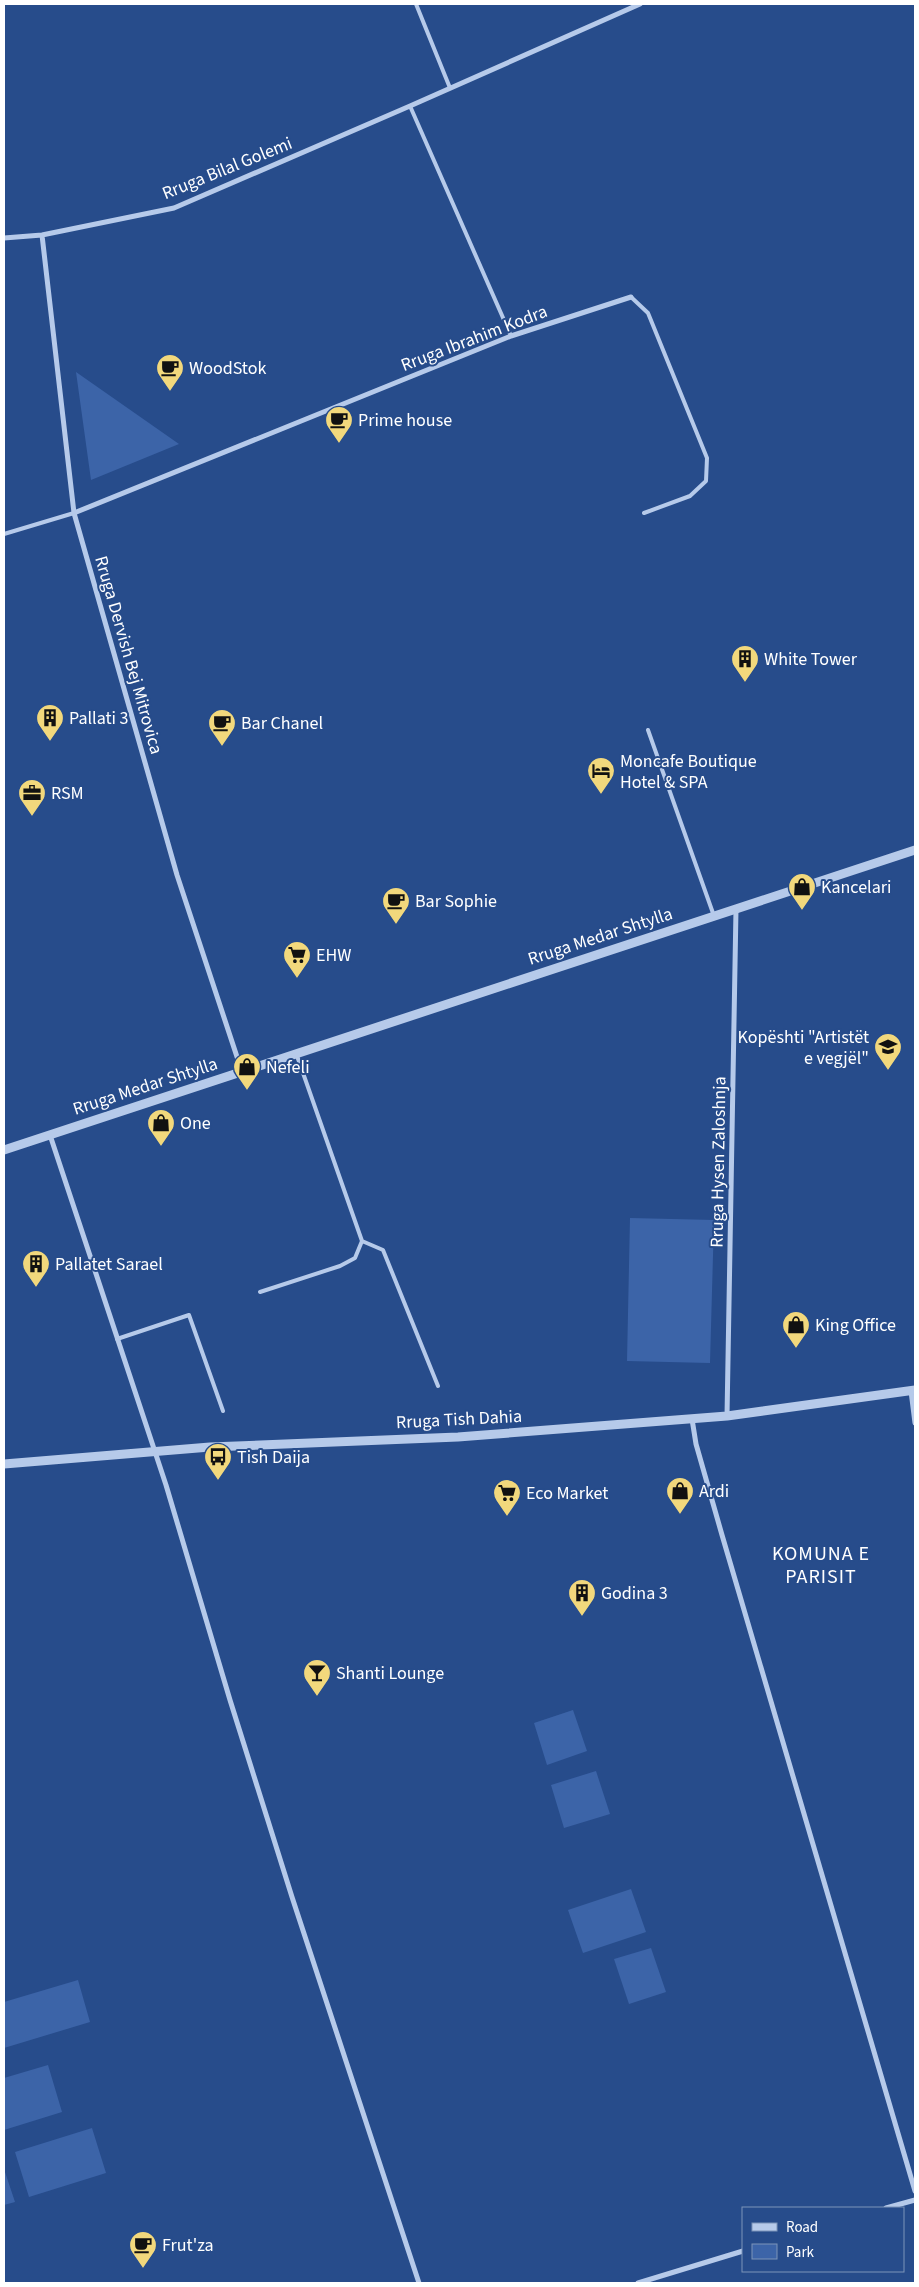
<svg xmlns="http://www.w3.org/2000/svg" width="919" height="2287" viewBox="0 0 919 2287" font-family="'Source Sans 3',sans-serif">
<rect width="100%" height="100%" fill="#274c8b"/>
<path fill="#3c64a8" d="M 76,372 L 179,444 L 91,480 Z
M 630,1218 L 714,1220 L 710,1363 L 627,1361 Z
M 573,1710 L 587,1751 L 547,1765 L 534,1723 Z
M 596,1771 L 610,1814 L 564,1828 L 551,1785 Z
M 631,1889 L 646,1932 L 583,1953 L 568,1910 Z
M 651,1948 L 666,1992 L 629,2004 L 614,1959 Z
M 78,1980 L 90,2022 L 4,2048 L 4,2002 Z
M 48,2065 L 62,2112 L 4,2130 L 4,2078 Z
M 92,2128 L 106,2173 L 29,2197 L 15,2152 Z
M 4,2169 L 15,2202 L 4,2205 Z"/>
<g fill="none" stroke-linecap="round" stroke-linejoin="round">
<path stroke="#b6caea" stroke-width="4" d="M 416,4 L 450,88
M 410,106 L 511,336
M 631,297 L 648,313 L 707,458 L 706,481 L 690,496 L 644,513
M 4,534 L 74,513
M 648,730 L 714,916
M 296,1053 L 362,1241
M 362,1241 L 383,1250 L 438,1386
M 260,1292 L 340,1266 L 355,1258 L 362,1241
M 117,1339 L 189,1315 L 223,1411"/>
<path stroke="#b6caea" stroke-width="5" d="M 42,235 L 74,513 L 177,875 L 242,1072
M 4,238 L 42,235 L 174,208 L 410,106 L 640,4
M 74,513 L 511,336 L 631,297
M 50,1135 L 166,1485 L 230,1700 L 292,1897 L 419,2283
M 911,1391 L 915,1423
M 727,1416 L 736,909
M 692,1419 L 696,1444 L 722,1535 L 915,2191
M 886,2208 L 915,2200
M 638,2283 L 743,2251"/>
<path stroke="#b6caea" stroke-width="9" d="M 4,1150 L 915,850
M 4,1464 L 210,1447 L 458,1437 L 727,1416 L 915,1390"/>
</g>
<defs>
<symbol id="cafe-pin" viewBox="-11 -11 22 30"><path d="M0 17L-7.5 6A9.5 9.5 0 1 1 7.5 6Z" fill="#f2d87c" stroke="#274c8b"/><path d="M-5.5-4.5H6V0H3Q3 3.5 0 3.5H-2.5Q-5.5 3.5-5.5 0ZM3-3.2v2h1.7v-2ZM-6 4.5H4V6H-6Z" fill="#111"/></symbol>
<symbol id="building-pin" viewBox="-11 -11 22 30"><path d="M0 17L-7.5 6A9.5 9.5 0 1 1 7.5 6Z" fill="#f2d87c" stroke="#274c8b"/><path d="M-4-6H4V6H1V3H-1V6H-4ZM-2.5-4.3h1.7v1.8h-1.7ZM.8-4.3h1.7v1.8H.8ZM-2.5-1h1.7V.8h-1.7ZM.8-1h1.7V.8H.8Z" fill="#111"/></symbol>
<symbol id="hotel-pin" viewBox="-11 -11 22 30"><path d="M0 17L-7.5 6A9.5 9.5 0 1 1 7.5 6Z" fill="#f2d87c" stroke="#274c8b"/><path d="M-6-4.5h1.5V1H6V5H4.5V3h-9V5H-6ZM-4 0a1.8 1.8 0 1 1 3.6 0ZM.5 0V-2.5h3Q6-2.5 6 0Z" fill="#111"/></symbol>
<symbol id="office-pin" viewBox="-11 -11 22 30"><path d="M0 17L-7.5 6A9.5 9.5 0 1 1 7.5 6Z" fill="#f2d87c" stroke="#274c8b"/><path d="M-6-3h4V-5.5h4V-3h4V5H-6ZM-1-4.5V-3h2v-1.5ZM-6 0V1H6V0Z" fill="#111"/></symbol>
<symbol id="shop-pin" viewBox="-11 -11 22 30"><path d="M0 17L-7.5 6A9.5 9.5 0 1 1 7.5 6Z" fill="#f2d87c" stroke="#274c8b"/><path d="M-5-2.5h2.3a2.7 3.5 0 0 1 5.4 0H5L5.5 6h-11ZM-1.5-2.5h3a1.5 2.3 0 0 0-3 0Z" fill="#111"/></symbol>
<symbol id="supermarket-pin" viewBox="-11 -11 22 30"><path d="M0 17L-7.5 6A9.5 9.5 0 1 1 7.5 6Z" fill="#f2d87c" stroke="#274c8b"/><path d="M-6-5.5h2.5l.6 2H6L4.5 2H-2.5L-4.4-4H-6ZM-1.5 3.2a1.3 1.3 0 1 0 .1 0ZM3 3.2a1.3 1.3 0 1 0 .1 0Z" fill="#111"/></symbol>
<symbol id="school-pin" viewBox="-11 -11 22 30"><path d="M0 17L-7.5 6A9.5 9.5 0 1 1 7.5 6Z" fill="#f2d87c" stroke="#274c8b"/><path d="M0-5L7-2L0 1L-7-2ZM-4 1L0 2.5L4 1V4Q0 6-4 4Z" fill="#111"/></symbol>
<symbol id="bus-pin" viewBox="-11 -11 22 30"><path d="M0 17L-7.5 6A9.5 9.5 0 1 1 7.5 6Z" fill="#f2d87c" stroke="#274c8b"/><path d="M-5-6H5V4H4V6H2V4H-2V6H-4V4H-5ZM-3.5-4V0h7V-4ZM-3.5 1.2v1.5H-2V1.2ZM2 1.2v1.5H3.5V1.2Z" fill="#111"/></symbol>
<symbol id="bar-pin" viewBox="-11 -11 22 30"><path d="M0 17L-7.5 6A9.5 9.5 0 1 1 7.5 6Z" fill="#f2d87c" stroke="#274c8b"/><path d="M-6-5H6L.8 .8V4.5H3.5V6h-7V4.5H-.8V.8Z" fill="#111"/></symbol>
</defs>
<g fill-rule="evenodd">
<use href="#cafe-pin" x="154" y="352" width="32" height="43"/>
<use href="#cafe-pin" x="323" y="404" width="32" height="43"/>
<use href="#building-pin" x="729" y="643" width="32" height="43"/>
<use href="#building-pin" x="34" y="702" width="32" height="43"/>
<use href="#cafe-pin" x="206" y="707" width="32" height="43"/>
<use href="#hotel-pin" x="585" y="755" width="32" height="43"/>
<use href="#office-pin" x="16" y="777" width="32" height="43"/>
<use href="#shop-pin" x="786" y="871" width="32" height="43"/>
<use href="#cafe-pin" x="380" y="885" width="32" height="43"/>
<use href="#supermarket-pin" x="281" y="939" width="32" height="43"/>
<use href="#school-pin" x="872" y="1031" width="32" height="43"/>
<use href="#shop-pin" x="231" y="1051" width="32" height="43"/>
<use href="#shop-pin" x="145" y="1107" width="32" height="43"/>
<use href="#building-pin" x="20" y="1248" width="32" height="43"/>
<use href="#shop-pin" x="780" y="1309" width="32" height="43"/>
<use href="#bus-pin" x="202" y="1441" width="32" height="43"/>
<use href="#shop-pin" x="664" y="1475" width="32" height="43"/>
<use href="#supermarket-pin" x="491" y="1477" width="32" height="43"/>
<use href="#building-pin" x="566" y="1577" width="32" height="43"/>
<use href="#bar-pin" x="301" y="1657" width="32" height="43"/>
<use href="#cafe-pin" x="127" y="2229" width="32" height="43"/>
</g>
<g text-anchor="middle" stroke-width="4" stroke-linejoin="round" paint-order="stroke">
<g font-size="18" fill="#fff" stroke="#274c8b">
<text transform="translate(227 168) rotate(-22)" y="6">Rruga Bilal Golemi</text>
<text transform="translate(474 338) rotate(-21)" y="6">Rruga Ibrahim Kodra</text>
<text transform="translate(129 655) rotate(74)" y="6">Rruga Dervish Bej Mitrovica</text>
<text transform="translate(600 936) rotate(-18)" y="6">Rruga Medar Shtylla</text>
<text transform="translate(145 1086) rotate(-18)" y="6">Rruga Medar Shtylla</text>
<text transform="translate(718 1162) rotate(-89)" y="6">Rruga Hysen Zaloshnja</text>
<text transform="translate(459 1419) rotate(-3)" y="6">Rruga Tish Dahia</text>
</g>
<g font-size="18" fill="#fff" stroke="#274c8b" text-anchor="start">
<text x="189" y="374">WoodStok</text>
<text x="358" y="426">Prime house</text>
<text x="764" y="665">White Tower</text>
<text x="69" y="724">Pallati 3</text>
<text x="241" y="729">Bar Chanel</text>
<text x="620" y="767">Moncafe Boutique<tspan x="620" dy="21">Hotel &amp; SPA</tspan></text>
<text x="51" y="799">RSM</text>
<text x="821" y="893">Kancelari</text>
<text x="415" y="907">Bar Sophie</text>
<text x="316" y="961">EHW</text>
<text x="869" y="1043" text-anchor="end">Kopështi "Artistët<tspan x="869" dy="21">e vegjël"</tspan></text>
<text x="266" y="1073">Nefeli</text>
<text x="180" y="1129">One</text>
<text x="55" y="1270">Pallatet Sarael</text>
<text x="815" y="1331">King Office</text>
<text x="237" y="1463">Tish Daija</text>
<text x="699" y="1497">Ardi</text>
<text x="526" y="1499">Eco Market</text>
<text x="601" y="1599">Godina 3</text>
<text x="336" y="1679">Shanti Lounge</text>
<text x="162" y="2251">Frut'za</text>
</g>
<g font-size="20" letter-spacing="1" fill="#fff" stroke="#274c8b">
<text x="821" y="1560">KOMUNA E<tspan x="821" dy="23">PARISIT</tspan></text>
</g>
</g>
<rect width="919" height="2287" fill="none" stroke="#ffffff" stroke-width="10"/>
<rect x="742" y="2207" width="162" height="65" fill="#274c8b" stroke="#7d94b9"/>
<rect x="752" y="2223" width="25" height="8" fill="#b6caea" stroke="#7d94b9"/>
<text x="786" y="2232" font-size="15" fill="#ffffff">Road</text>
<rect x="752" y="2244" width="25" height="15" fill="#3c64a8" stroke="#7d94b9"/>
<text x="786" y="2257" font-size="15" fill="#ffffff">Park</text>
</svg>
